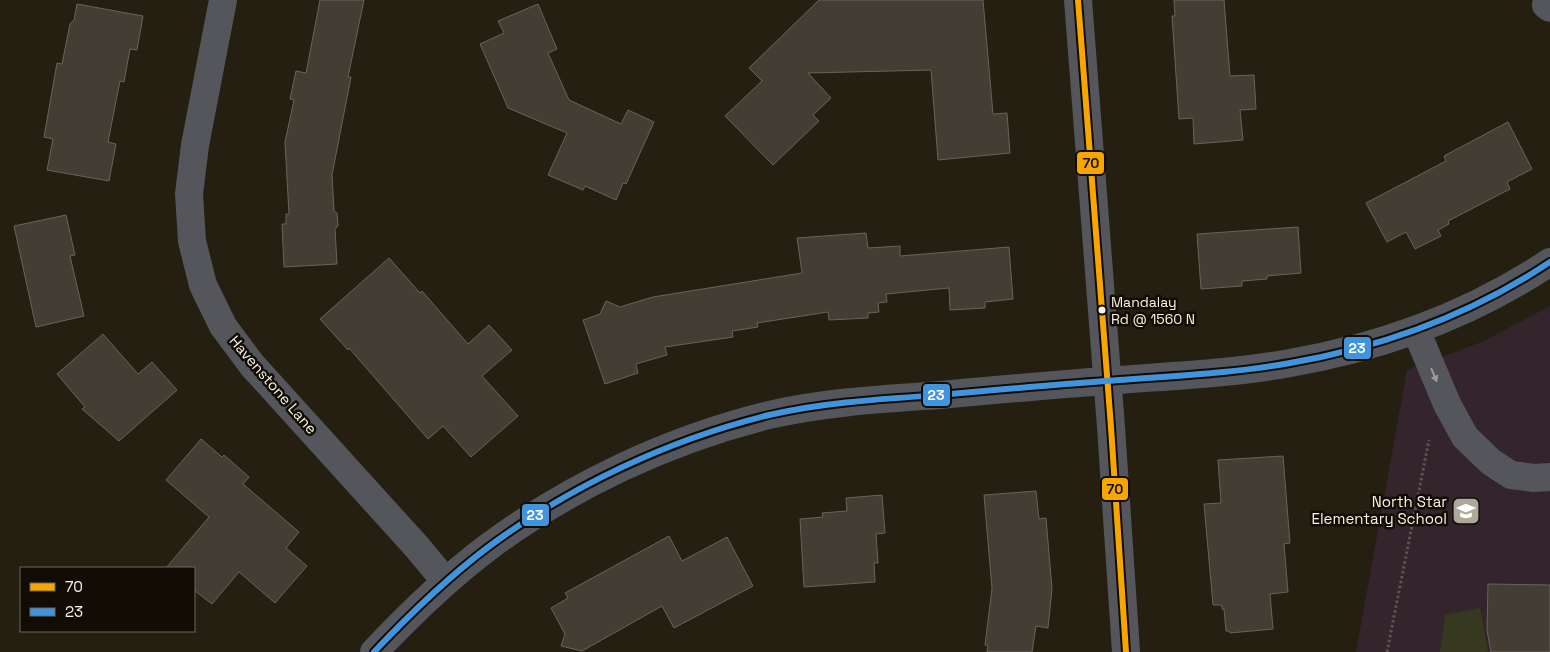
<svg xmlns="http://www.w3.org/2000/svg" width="1550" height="652" viewBox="0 0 1550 652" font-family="'Space Grotesk',sans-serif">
<rect width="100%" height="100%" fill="#241f11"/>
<path fill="#34252c" d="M 1550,306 L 1550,652 L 1356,652 L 1407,370 L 1484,341 Z"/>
<path fill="#36391f" d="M 1480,608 L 1488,652 L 1440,652 L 1445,615 Z"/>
<path fill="#443d34" stroke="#6b635a" d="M 320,0 L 364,0 L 348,77 L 351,77 L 332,175 L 334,211 L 337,213 L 338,226 L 335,229 L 337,264 L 284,267 L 282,224 L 286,224 L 286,214 L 289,214 L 285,142 L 294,100 L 290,99 L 296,71 L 306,73 Z
M 819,0 L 983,0 L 993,114 L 1007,113 L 1010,153 L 938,160 L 931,70 L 808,73 L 831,98 L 813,115 L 819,121 L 773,165 L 725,116 L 762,81 L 749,68 Z
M 1174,0 L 1224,0 L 1230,76 L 1254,75 L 1256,109 L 1240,110 L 1243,140 L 1194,144 L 1193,118 L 1179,119 L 1172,16 L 1175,16 Z
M 77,4 L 143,16 L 137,50 L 130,49 L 124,82 L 120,81 L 108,142 L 116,144 L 109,181 L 47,170 L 53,139 L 44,137 L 57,63 L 62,64 L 70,24 L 74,20 Z
M 538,4 L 557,49 L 548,53 L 569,100 L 621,124 L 628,110 L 654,122 L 626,184 L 623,183 L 616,200 L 585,186 L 583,190 L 548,175 L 567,133 L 508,108 L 480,44 L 504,33 L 498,21 Z
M 1508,122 L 1532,169 L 1507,182 L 1510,189 L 1448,221 L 1449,224 L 1438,230 L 1441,236 L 1415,249 L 1406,232 L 1387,242 L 1366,203 L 1446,161 L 1444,156 Z
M 66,215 L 75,255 L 70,256 L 84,316 L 36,327 L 14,226 Z
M 1298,227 L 1301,273 L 1267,276 L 1267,279 L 1242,281 L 1242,286 L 1201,289 L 1197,234 Z
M 866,233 L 868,248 L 900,246 L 900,256 L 1009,247 L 1013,299 L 985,302 L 985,308 L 950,310 L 949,288 L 886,294 L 887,302 L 878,303 L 879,312 L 868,313 L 868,318 L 829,320 L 828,312 L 757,323 L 758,327 L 732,331 L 733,337 L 665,347 L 667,355 L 636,364 L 638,373 L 605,384 L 583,320 L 600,314 L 606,301 L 620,307 L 653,297 L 802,273 L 797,238 Z
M 389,258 L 420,293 L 422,291 L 468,344 L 489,325 L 512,350 L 482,376 L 518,416 L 471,457 L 443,426 L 428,439 L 349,348 L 348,350 L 320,319 Z
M 103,334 L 138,374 L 152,362 L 177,390 L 119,441 L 82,409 L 85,407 L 57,374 Z
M 201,439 L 222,457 L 224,455 L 249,477 L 243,484 L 299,532 L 286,548 L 307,566 L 275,603 L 239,572 L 212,604 L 194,590 L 194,568 L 166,568 L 209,517 L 166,480 Z
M 1283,456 L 1290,543 L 1284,544 L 1288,592 L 1270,594 L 1273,629 L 1230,633 L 1229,631 L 1226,631 L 1224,609 L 1222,609 L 1222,605 L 1213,605 L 1204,504 L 1221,503 L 1218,460 Z
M 1036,491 L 1039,519 L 1046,518 L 1052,589 L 1048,628 L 1036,626 L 1032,652 L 987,652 L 988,646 L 985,645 L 992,589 L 984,495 Z
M 882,495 L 885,533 L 876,534 L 878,563 L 874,563 L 875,582 L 804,587 L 800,519 L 823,517 L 822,513 L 847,511 L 846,498 Z
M 669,536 L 682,561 L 727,537 L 753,586 L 674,628 L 662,606 L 582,651 L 561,646 L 565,634 L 551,608 L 568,598 L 565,593 Z
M 1488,584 L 1550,585 L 1550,652 L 1491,652 L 1487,630 Z"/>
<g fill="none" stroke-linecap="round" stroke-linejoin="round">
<path stroke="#575653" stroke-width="3" stroke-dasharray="2.5 2.5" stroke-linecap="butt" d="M 1387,652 L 1429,440"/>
<path stroke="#55565c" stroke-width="28" d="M 223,0 L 195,145 L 189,194 L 192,241 L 203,285 L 223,326 L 252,365 L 417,547 L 446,582
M 1078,0 L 1111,427 L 1126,652
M 1546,5 L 1550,8
M 1416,330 L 1447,404 L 1465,437 L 1491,462 L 1511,475 L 1534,478 L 1550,477
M 374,652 C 409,615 446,579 487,548 C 570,486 668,440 769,415 C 825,402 883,399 940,395 C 995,390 1050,385 1105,381 C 1167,376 1229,374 1290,363 C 1382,347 1472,314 1550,262"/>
<defs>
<path id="bus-1" d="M 1078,0 L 1111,427 L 1126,652"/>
<path id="bus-2" d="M 374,652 C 409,615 446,579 487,548 C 570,486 668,440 769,415 C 825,402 883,399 940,395 C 995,390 1050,385 1105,381 C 1167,376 1229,374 1290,363 C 1382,347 1472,314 1550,262"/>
</defs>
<use href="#bus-1" stroke="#110d04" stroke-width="10"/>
<use href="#bus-2" stroke="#110d04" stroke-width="10"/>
<use href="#bus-1" stroke="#f7a600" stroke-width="6"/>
<use href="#bus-2" stroke="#4094de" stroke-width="6"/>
</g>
<defs><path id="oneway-solid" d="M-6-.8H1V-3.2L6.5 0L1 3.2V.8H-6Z" transform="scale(1.25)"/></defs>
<use fill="#9e9c99" href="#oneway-solid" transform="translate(1434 375) rotate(67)"/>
<defs>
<symbol id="school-square" viewBox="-11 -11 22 22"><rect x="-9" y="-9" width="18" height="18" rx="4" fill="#aea89a" stroke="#110d04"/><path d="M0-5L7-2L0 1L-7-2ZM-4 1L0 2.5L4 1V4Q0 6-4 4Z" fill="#fff"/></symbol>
</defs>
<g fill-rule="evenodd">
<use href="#school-square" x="1450" y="495" width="32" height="32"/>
</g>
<circle fill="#f8f2e3" stroke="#110d04" stroke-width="2" cx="1102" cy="310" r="4.5"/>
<g text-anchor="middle" stroke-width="5" stroke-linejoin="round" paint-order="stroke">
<g font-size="14" fill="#f8f2e3" stroke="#110d04" text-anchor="start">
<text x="1111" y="307">Mandalay<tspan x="1111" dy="17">Rd @ 1560 N</tspan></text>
</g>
<g font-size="15" fill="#f8f2e3" stroke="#110d04">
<text transform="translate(273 385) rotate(49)" y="5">Havenstone Lane</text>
</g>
<g font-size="15" fill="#f8f2e3" stroke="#110d04" text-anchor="end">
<text x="1447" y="507">North Star<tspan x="1447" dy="17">Elementary School</tspan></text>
</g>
</g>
<g stroke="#110d04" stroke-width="2">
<rect x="1076" y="151" width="29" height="24" rx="5" fill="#f7a600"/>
<rect x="1343" y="336" width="29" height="24" rx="5" fill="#4094de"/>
<rect x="922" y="383" width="29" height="24" rx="5" fill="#4094de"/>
<rect x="1101" y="477" width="28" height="24" rx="5" fill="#f7a600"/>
<rect x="521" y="503" width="29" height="24" rx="5" fill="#4094de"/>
</g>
<g font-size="14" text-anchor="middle" font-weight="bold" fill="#fff">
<text x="1357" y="353">23</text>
<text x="936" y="400">23</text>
<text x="535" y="520">23</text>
</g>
<g font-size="14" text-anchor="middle" font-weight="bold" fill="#111">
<text x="1091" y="168">70</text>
<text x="1115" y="494">70</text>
</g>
<rect x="20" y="567" width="175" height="65" fill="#110d04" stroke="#6d695d"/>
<rect x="30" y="583" width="25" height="8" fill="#f7a600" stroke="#6d695d"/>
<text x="65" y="592" font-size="15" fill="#f8f2e3">70</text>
<rect x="30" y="608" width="25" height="8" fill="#4094de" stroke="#6d695d"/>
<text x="65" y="617" font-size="15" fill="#f8f2e3">23</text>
</svg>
